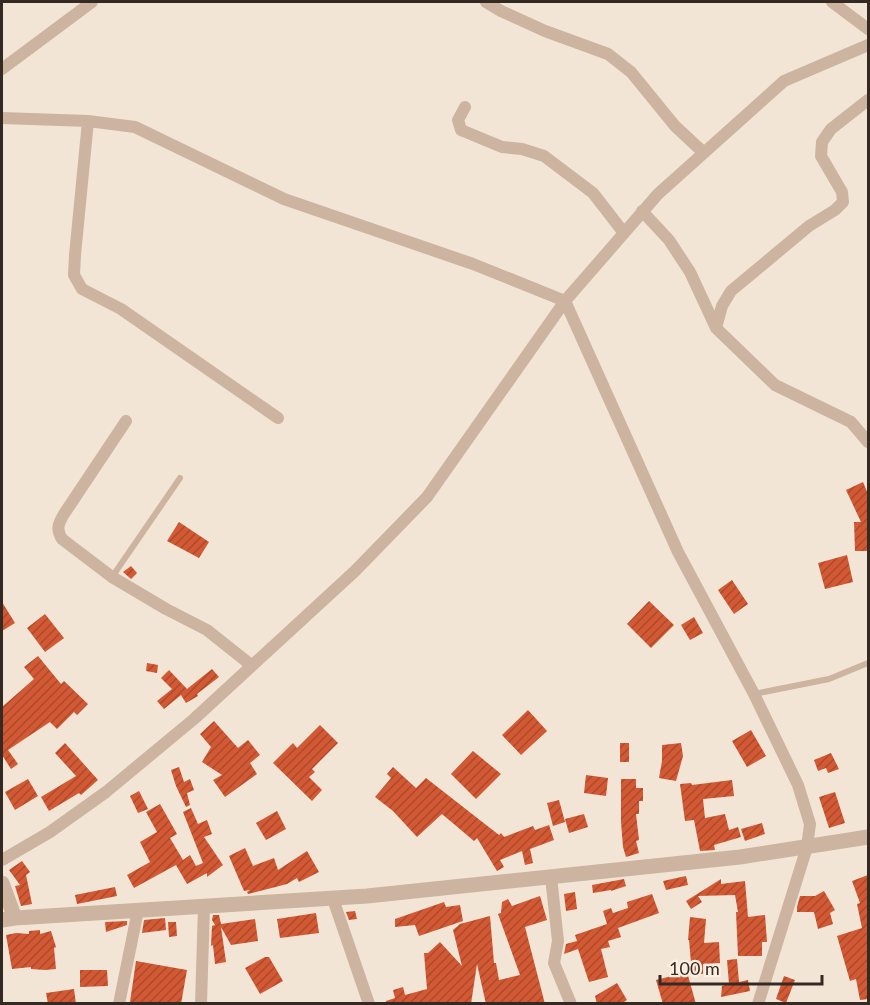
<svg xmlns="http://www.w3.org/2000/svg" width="870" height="1005" viewBox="0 0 870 1005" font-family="Lato,sans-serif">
<defs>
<pattern id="building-hatch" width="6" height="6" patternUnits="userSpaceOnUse" patternTransform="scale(1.5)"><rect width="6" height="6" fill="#d25934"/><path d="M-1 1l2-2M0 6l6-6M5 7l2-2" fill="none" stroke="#ab4a2c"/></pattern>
</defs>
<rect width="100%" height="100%" fill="#f3e5d5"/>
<path fill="url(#building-hatch)" d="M 863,482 L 868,494 L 868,551 L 855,551 L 854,522 L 861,522 L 846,490 Z
M 179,522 L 209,542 L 199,558 L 167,541 Z
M 847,555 L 853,582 L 825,589 L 818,563 Z
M 131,566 L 137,573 L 131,579 L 123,572 Z
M 732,580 L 748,604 L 734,614 L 718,590 Z
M 649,601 L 674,625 L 651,648 L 627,624 Z
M 2,602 L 15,623 L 2,631 Z
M 45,614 L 64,638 L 45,652 L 27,628 Z
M 694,617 L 703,633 L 690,640 L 681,625 Z
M 38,656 L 61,684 L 64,681 L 88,704 L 77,715 L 74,712 L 57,729 L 50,722 L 8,750 L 18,764 L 11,769 L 2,755 L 2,707 L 34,679 L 24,667 Z
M 147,663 L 158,665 L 157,673 L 146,671 Z
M 212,669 L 219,677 L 197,694 L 198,696 L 186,703 L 181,695 L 164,709 L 157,701 L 172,689 L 161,678 L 169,670 L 187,689 Z
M 528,710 L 547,731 L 521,755 L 502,735 Z
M 214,721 L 238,748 L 248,740 L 260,755 L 250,763 L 257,774 L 225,797 L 213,780 L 222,775 L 202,762 L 211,747 L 200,734 Z
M 320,725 L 338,743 L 312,769 L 315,772 L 309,777 L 322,790 L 312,801 L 273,763 L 293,743 L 297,748 Z
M 751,730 L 766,756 L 747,767 L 732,741 Z
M 65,743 L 98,780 L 81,795 L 79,793 L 49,811 L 41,797 L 76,776 L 55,753 Z
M 620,743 L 629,743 L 629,762 L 620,762 Z
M 681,743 L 683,756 L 676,781 L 659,778 L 662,761 L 662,745 Z
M 473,751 L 501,774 L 476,799 L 451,774 Z
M 831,753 L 839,769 L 828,773 L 826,768 L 818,771 L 814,760 Z
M 179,767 L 184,782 L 190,779 L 194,790 L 187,793 L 190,805 L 186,807 L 176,786 L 171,770 Z
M 393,767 L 416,788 L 426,778 L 499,835 L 501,833 L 504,837 L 533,826 L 535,830 L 549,825 L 554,840 L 530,849 L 533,863 L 525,865 L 522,851 L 500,860 L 504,867 L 497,871 L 477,838 L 474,841 L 442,814 L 417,837 L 393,811 L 375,797 L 391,778 L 387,774 Z
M 586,775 L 608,778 L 606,796 L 584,793 Z
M 28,779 L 38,796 L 15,810 L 5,792 Z
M 621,779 L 636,779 L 636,788 L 643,788 L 643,801 L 639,801 L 639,814 L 636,814 L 639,840 L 636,841 L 639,853 L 626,857 L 623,847 L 621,822 Z
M 732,780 L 734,796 L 703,799 L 705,818 L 725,814 L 729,830 L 738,827 L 741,837 L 714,845 L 715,850 L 700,851 L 694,820 L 685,821 L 680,784 L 691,783 L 692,785 Z
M 139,791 L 148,809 L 138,813 L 130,796 Z
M 835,792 L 845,823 L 829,828 L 819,797 Z
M 559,800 L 565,822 L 553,826 L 547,803 Z
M 160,804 L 177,834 L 170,838 L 183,860 L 190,855 L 196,866 L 203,863 L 183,812 L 191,808 L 198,824 L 207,820 L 212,834 L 204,837 L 223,865 L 207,877 L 207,873 L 187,884 L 176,865 L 134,888 L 127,875 L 150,862 L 140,842 L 157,832 L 146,812 Z
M 277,811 L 286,829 L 266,840 L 256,823 Z
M 584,814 L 588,827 L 569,833 L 565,819 Z
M 762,823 L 765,834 L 745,841 L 741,829 Z
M 245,848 L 253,866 L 274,858 L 278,870 L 307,851 L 319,872 L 299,882 L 297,878 L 287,884 L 248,894 L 247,892 L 250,890 L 244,891 L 229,856 Z
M 22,861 L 30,872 L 26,875 L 32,904 L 21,906 L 15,886 L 20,885 L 9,870 Z
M 868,875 L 868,999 L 860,1000 L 856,979 L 850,981 L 837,936 L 862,928 L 857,904 L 860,903 L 852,881 Z
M 686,876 L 688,885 L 666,890 L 663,881 Z
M 624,879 L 626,886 L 611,891 L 611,890 L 593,893 L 592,885 Z
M 721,879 L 721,884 L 745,881 L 748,917 L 765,915 L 767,942 L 762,942 L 762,956 L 738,956 L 736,912 L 738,912 L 735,895 L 698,896 L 702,902 L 691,909 L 686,901 Z
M 115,887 L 117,896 L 77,904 L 75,895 Z
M 824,891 L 835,910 L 830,913 L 833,924 L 818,929 L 814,912 L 797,912 L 797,907 L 800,896 L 815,896 Z
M 575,892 L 577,909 L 566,911 L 564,894 Z
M 652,894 L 659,913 L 618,928 L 621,937 L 608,941 L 610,947 L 601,949 L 608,977 L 589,982 L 578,949 L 564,954 L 566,944 L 577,941 L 575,935 L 607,924 L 603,911 L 611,908 L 613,913 L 628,908 L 627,902 Z
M 540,896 L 547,920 L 525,927 L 545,1004 L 486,1004 L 477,964 L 471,1004 L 386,1004 L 386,1001 L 395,998 L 393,990 L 403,987 L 405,995 L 427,989 L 424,953 L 428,953 L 440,942 L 462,966 L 453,930 L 460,924 L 490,916 L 494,963 L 496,963 L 499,980 L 520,975 L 498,914 L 501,913 L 502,902 L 508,899 L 512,906 Z
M 444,902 L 446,907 L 460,905 L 463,921 L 419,936 L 415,925 L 395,927 L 395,919 Z
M 355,911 L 357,919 L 349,920 L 346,912 Z
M 316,913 L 319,933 L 280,938 L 277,919 Z
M 213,915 L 219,915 L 221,924 L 255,919 L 258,941 L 231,945 L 221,927 L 226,962 L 215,964 L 213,945 L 211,946 L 212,926 L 215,925 L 212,920 Z
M 690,917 L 706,919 L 704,943 L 719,942 L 720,963 L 703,964 L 703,974 L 692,974 L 689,940 L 688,940 Z
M 165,918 L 166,930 L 142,933 L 144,920 Z
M 127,921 L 127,925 L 106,932 L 105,922 Z
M 168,922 L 176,922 L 177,936 L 169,937 Z
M 40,930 L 40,934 L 51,931 L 56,947 L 54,948 L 56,969 L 45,970 L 31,969 L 31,967 L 12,969 L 6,935 L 16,933 L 29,934 L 29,931 Z
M 265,957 L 269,957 L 283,981 L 260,994 L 245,968 Z
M 737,959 L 739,982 L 748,980 L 750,991 L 721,997 L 722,986 L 729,984 L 727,960 Z
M 136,961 L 187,970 L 181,1004 L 130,1002 Z
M 80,970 L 107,970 L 108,986 L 80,987 Z
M 687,972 L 696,1004 L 663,1004 L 656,980 Z
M 784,976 L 795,980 L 786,1003 L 776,999 Z
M 617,983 L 627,1000 L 621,1004 L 597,1004 L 595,996 Z
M 74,989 L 76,1004 L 48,1004 L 46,993 Z"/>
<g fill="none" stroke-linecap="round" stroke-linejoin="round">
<path stroke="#ccb4a0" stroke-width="6" d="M 112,577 L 180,478
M 754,694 L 829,679 L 868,663"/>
<path stroke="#ccb4a0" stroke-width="12" d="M 486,2 L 501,11 L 545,31 L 608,54 L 631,72 L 675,126 L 704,153
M 832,2 L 868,29
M 2,69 L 92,2
M 465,107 L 458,120 L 461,130 L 502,147 L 522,149 L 544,156 L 593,193 L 624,233
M 2,118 L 88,121 L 135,127 L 284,199 L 473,264 L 565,301 L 678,552 L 754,694 L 798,785 L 810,824 L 807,847 L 758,1004
M 88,121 L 75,255 L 74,275 L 82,289 L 121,309 L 278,418
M 642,211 L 669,240 L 690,272 L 716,328 L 775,385 L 851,422 L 868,442
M 716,328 L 722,306 L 731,291 L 809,226 L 835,210 L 843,202 L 842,192 L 821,156 L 822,142 L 831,129 L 868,100
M 126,421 L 64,514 C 58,524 56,529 62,539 L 112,577 L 166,609 L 207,630 L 251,665
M 2,860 L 50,832 L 106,792 L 194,719 L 355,571 L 427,497 L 565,301 L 658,194 L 784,81 L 868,45
M 551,877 L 558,941 L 554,963 L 571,1004
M 333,899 L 369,1004
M 119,1004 L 138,910
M 201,1004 L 204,906"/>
<path stroke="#ccb4a0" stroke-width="15" d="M 2,883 L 15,918
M 2,920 L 15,918 L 367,896 L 740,857 L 868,837"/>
</g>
<rect width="870" height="1005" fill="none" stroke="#352924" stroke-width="6"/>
<path d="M660 975v9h162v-9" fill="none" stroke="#352924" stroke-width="3"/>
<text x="669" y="975" font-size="18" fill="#352924" stroke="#fbefe1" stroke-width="4.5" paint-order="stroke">100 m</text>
</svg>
